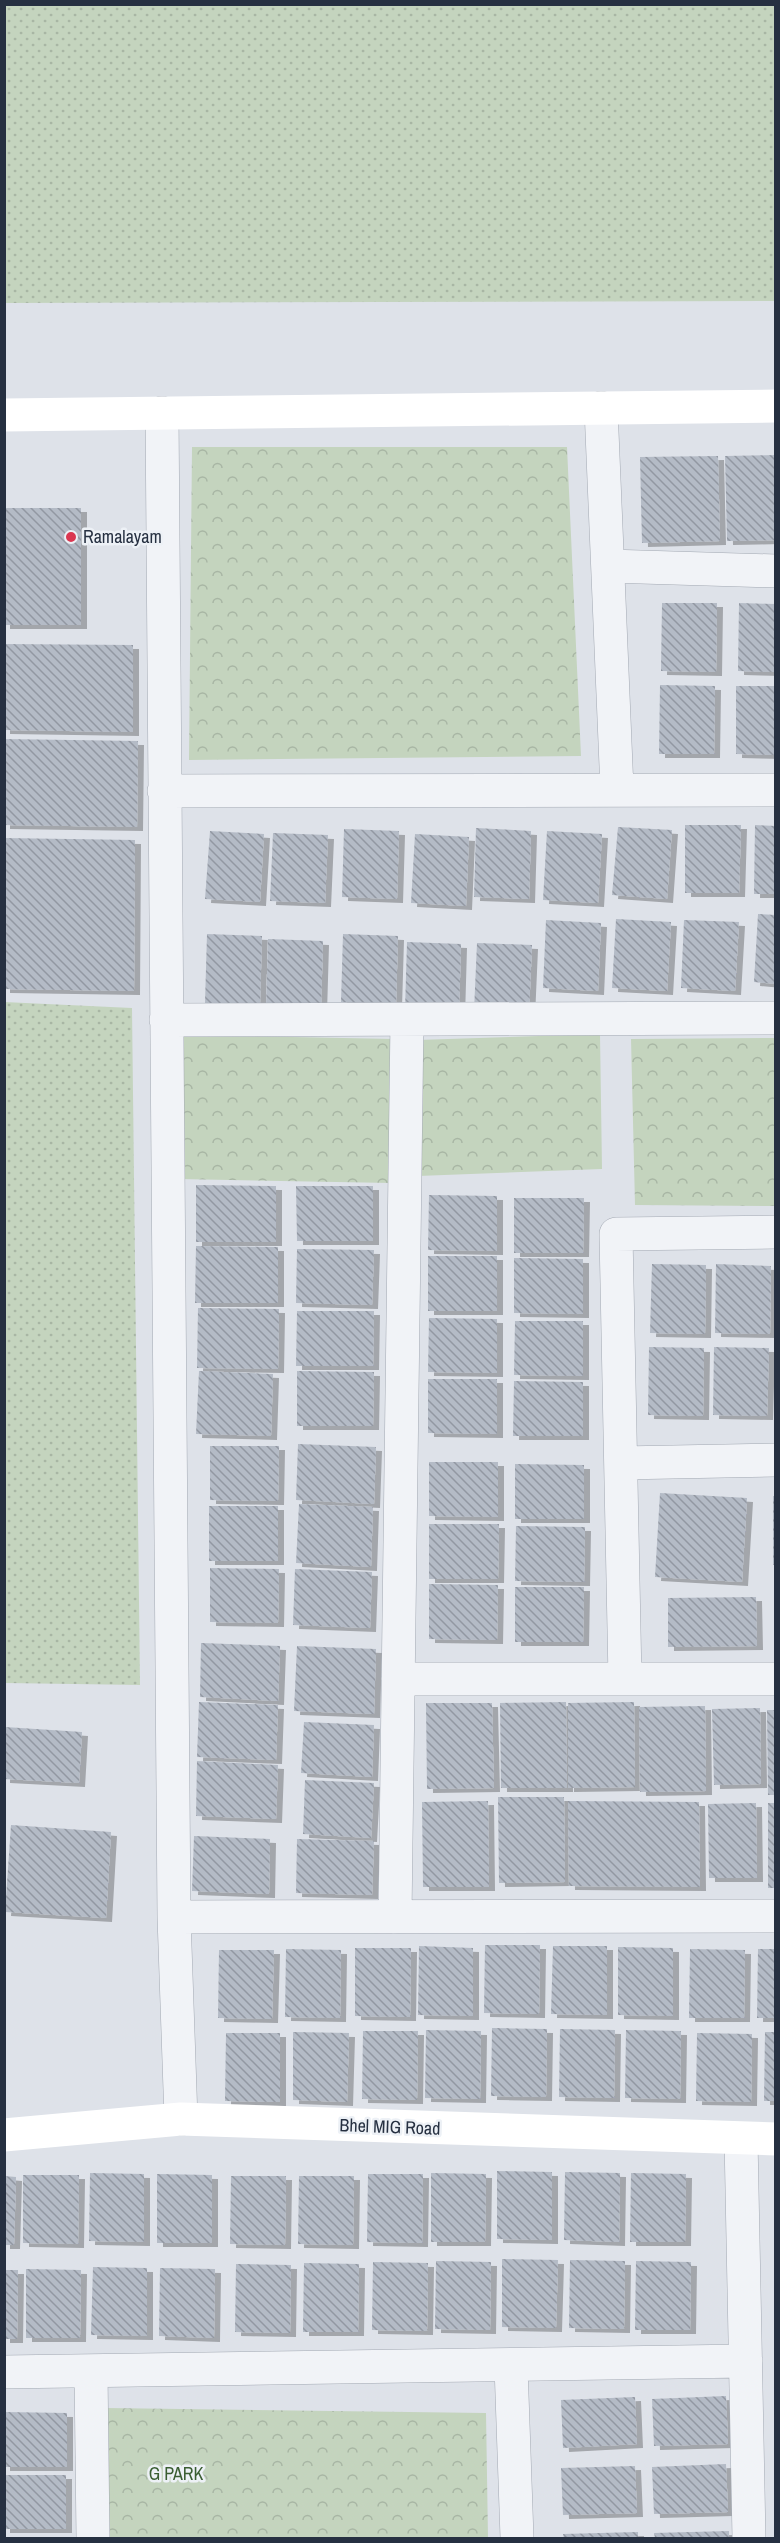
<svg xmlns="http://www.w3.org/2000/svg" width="780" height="2543" viewBox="0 0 780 2543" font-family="'Archivo Narrow',sans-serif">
<defs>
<pattern id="grass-dots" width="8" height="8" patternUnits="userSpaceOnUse" patternTransform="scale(1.5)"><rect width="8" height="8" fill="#c4d4be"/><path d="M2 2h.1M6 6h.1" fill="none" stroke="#a8b6a4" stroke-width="1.8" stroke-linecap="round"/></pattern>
<pattern id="park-crowns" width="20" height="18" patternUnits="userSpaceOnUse" patternTransform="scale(1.5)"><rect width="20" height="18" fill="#c4d4be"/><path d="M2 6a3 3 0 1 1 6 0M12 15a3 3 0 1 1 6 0" fill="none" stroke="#a8b6a4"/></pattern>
<pattern id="building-back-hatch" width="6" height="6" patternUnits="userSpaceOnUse" patternTransform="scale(1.5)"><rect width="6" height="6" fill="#b4bbc6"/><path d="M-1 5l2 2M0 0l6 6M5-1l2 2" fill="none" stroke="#9298a2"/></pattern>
<filter id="shadow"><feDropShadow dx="6" dy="4" stdDeviation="0" flood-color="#0004"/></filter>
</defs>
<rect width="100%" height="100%" fill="#dee2e9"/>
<path fill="url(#grass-dots)" d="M 4,5 L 775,5 L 775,301 L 5,303 Z
M 4,1002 L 132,1008 L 140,1685 L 5,1683 Z"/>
<path fill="url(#park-crowns)" d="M 192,447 L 567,447 L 581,756 L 189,760 Z
M 600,1034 L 602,1169 L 418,1176 L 417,1040 Z
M 181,1035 L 394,1039 L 391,1183 L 178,1179 Z
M 775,1038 L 775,1206 L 635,1205 L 631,1039 Z
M 107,2408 L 486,2413 L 488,2538 L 109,2538 Z"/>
<path fill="url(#building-back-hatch)" filter="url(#shadow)" d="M 776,455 L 776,540 L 727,541 L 725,456 Z
M 718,456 L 720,541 L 642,543 L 640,457 Z
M 4,508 L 81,508 L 81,625 L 4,625 Z
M 662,603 L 717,603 L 716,672 L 661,671 Z
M 739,603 L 776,604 L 776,672 L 738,671 Z
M 4,644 L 133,645 L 133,732 L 4,730 Z
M 660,685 L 715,686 L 714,754 L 659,754 Z
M 736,686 L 776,686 L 776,755 L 736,754 Z
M 4,739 L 138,741 L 137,827 L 4,825 Z
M 685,825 L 741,825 L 739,893 L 685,893 Z
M 755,825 L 776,826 L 776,894 L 754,894 Z
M 618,827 L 672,830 L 667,899 L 612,895 Z
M 476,828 L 531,831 L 529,899 L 474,897 Z
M 344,829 L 399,831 L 397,899 L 342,897 Z
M 210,831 L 264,834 L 260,902 L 205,899 Z
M 547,831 L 602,834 L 598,903 L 543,900 Z
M 273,833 L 328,835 L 325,903 L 270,901 Z
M 415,834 L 469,837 L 466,906 L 411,903 Z
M 4,838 L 135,840 L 134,991 L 4,989 Z
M 758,914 L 776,915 L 776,984 L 754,982 Z
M 616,919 L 671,922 L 667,991 L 612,988 Z
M 546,920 L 601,923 L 598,991 L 543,988 Z
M 684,920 L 739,922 L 735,991 L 681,988 Z
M 207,934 L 262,936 L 260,1004 L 205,1003 Z
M 343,934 L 398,936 L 396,1004 L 341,1002 Z
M 268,939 L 323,941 L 321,1009 L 266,1007 Z
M 407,942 L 461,944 L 459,1013 L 405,1010 Z
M 477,943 L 532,945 L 529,1013 L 474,1011 Z
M 196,1185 L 276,1186 L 276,1242 L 196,1242 Z
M 296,1186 L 373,1186 L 373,1241 L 297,1241 Z
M 429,1195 L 497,1196 L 497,1251 L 428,1250 Z
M 514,1198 L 584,1198 L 583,1253 L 514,1253 Z
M 196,1246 L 278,1247 L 278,1303 L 195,1303 Z
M 297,1249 L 374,1250 L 372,1305 L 296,1303 Z
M 428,1256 L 497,1256 L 497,1311 L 428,1311 Z
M 514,1258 L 583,1259 L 583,1314 L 514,1313 Z
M 652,1264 L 706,1265 L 705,1334 L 650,1333 Z
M 716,1264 L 771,1266 L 770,1334 L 715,1333 Z
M 198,1308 L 279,1309 L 278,1369 L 197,1368 Z
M 297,1311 L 374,1311 L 373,1366 L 296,1366 Z
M 429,1318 L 497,1319 L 497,1373 L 428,1372 Z
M 515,1321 L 583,1321 L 583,1376 L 514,1375 Z
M 649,1347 L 704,1348 L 703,1416 L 648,1415 Z
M 714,1347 L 769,1348 L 767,1416 L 713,1415 Z
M 199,1371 L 273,1374 L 271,1436 L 196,1434 Z
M 297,1371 L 374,1372 L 373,1426 L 297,1426 Z
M 428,1379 L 497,1379 L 497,1434 L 428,1433 Z
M 514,1381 L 583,1382 L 583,1436 L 513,1436 Z
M 298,1444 L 376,1447 L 374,1504 L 296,1500 Z
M 210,1446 L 279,1446 L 278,1501 L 210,1500 Z
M 429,1462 L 498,1462 L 498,1517 L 429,1516 Z
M 515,1464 L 584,1465 L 584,1519 L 515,1519 Z
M 660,1493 L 747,1498 L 742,1582 L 655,1577 Z
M 773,1496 L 776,1496 L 776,1565 L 773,1565 Z
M 299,1504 L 373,1507 L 371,1567 L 296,1563 Z
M 209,1506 L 278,1506 L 278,1561 L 209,1561 Z
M 429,1524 L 499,1524 L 498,1579 L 429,1579 Z
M 516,1526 L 585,1527 L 584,1582 L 515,1581 Z
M 210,1568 L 279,1569 L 278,1623 L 210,1622 Z
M 295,1569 L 372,1572 L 370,1628 L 293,1625 Z
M 429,1584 L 498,1585 L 497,1640 L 429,1639 Z
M 515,1587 L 584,1587 L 583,1642 L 515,1642 Z
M 756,1597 L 757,1646 L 668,1647 L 668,1598 Z
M 201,1643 L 280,1646 L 278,1701 L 200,1697 Z
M 297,1646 L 376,1649 L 374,1714 L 294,1711 Z
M 199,1702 L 278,1705 L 276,1760 L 197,1757 Z
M 566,1702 L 567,1788 L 501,1788 L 500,1703 Z
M 634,1702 L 635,1787 L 568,1788 L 568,1703 Z
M 426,1703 L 492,1703 L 494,1788 L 427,1789 Z
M 705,1706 L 706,1791 L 640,1792 L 639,1707 Z
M 760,1708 L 761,1784 L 714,1785 L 712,1709 Z
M 767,1710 L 776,1710 L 776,1795 L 768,1795 Z
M 304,1722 L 374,1725 L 372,1777 L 301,1773 Z
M 5,1727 L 82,1732 L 79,1783 L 4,1779 Z
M 197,1761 L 278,1765 L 276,1819 L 196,1816 Z
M 305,1780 L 374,1783 L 371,1838 L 303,1834 Z
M 498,1797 L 564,1797 L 565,1882 L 499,1883 Z
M 488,1801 L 489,1887 L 423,1887 L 422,1802 Z
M 568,1801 L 699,1802 L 700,1887 L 569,1886 Z
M 756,1803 L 757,1878 L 709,1878 L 708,1804 Z
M 768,1803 L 776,1803 L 776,1888 L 768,1888 Z
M 11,1825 L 111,1832 L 106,1918 L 5,1912 Z
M 194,1836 L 270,1839 L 269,1894 L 192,1891 Z
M 297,1839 L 374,1841 L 372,1895 L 296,1893 Z
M 485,1945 L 540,1945 L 539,2014 L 484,2013 Z
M 419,1946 L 473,1948 L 473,2016 L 418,2015 Z
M 553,1946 L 607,1946 L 607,2015 L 551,2014 Z
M 618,1947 L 673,1948 L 673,2016 L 618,2015 Z
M 355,1948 L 411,1948 L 410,2017 L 355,2016 Z
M 286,1949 L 341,1950 L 340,2018 L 285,2017 Z
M 690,1949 L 745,1950 L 744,2018 L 689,2018 Z
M 758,1949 L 776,1949 L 776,2018 L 757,2018 Z
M 219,1950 L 274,1950 L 272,2019 L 218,2018 Z
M 492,2028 L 547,2029 L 546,2097 L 491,2096 Z
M 560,2029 L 615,2030 L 614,2098 L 559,2097 Z
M 426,2030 L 481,2031 L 480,2099 L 425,2098 Z
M 626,2030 L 681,2031 L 680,2099 L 625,2098 Z
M 363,2031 L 418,2031 L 417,2100 L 362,2099 Z
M 293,2032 L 349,2033 L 347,2102 L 293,2100 Z
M 765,2032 L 776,2032 L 776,2101 L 764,2101 Z
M 226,2033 L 280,2033 L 280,2102 L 225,2101 Z
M 697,2033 L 752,2034 L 751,2102 L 696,2101 Z
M 497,2171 L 552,2172 L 552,2240 L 497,2239 Z
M 565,2172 L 620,2173 L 619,2242 L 564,2240 Z
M 90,2173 L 144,2174 L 144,2242 L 89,2241 Z
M 431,2173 L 486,2174 L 485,2242 L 431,2242 Z
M 631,2173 L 686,2174 L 685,2242 L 630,2242 Z
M 157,2174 L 212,2175 L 212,2243 L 157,2243 Z
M 368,2174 L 423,2174 L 422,2243 L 367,2242 Z
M 23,2175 L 79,2175 L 78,2244 L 23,2243 Z
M 4,2176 L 16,2177 L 14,2245 L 4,2245 Z
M 231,2176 L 286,2176 L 285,2245 L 230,2244 Z
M 299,2176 L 354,2176 L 353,2245 L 298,2244 Z
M 502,2259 L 558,2260 L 556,2328 L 502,2327 Z
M 570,2260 L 625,2261 L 624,2329 L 569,2328 Z
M 436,2261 L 491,2262 L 490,2330 L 435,2329 Z
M 636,2261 L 691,2262 L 690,2330 L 635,2330 Z
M 373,2262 L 428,2263 L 427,2331 L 372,2330 Z
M 304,2263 L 359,2264 L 358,2332 L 303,2332 Z
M 236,2264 L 291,2265 L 290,2333 L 235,2332 Z
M 93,2267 L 147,2268 L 147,2336 L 91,2335 Z
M 160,2268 L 215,2269 L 214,2338 L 159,2336 Z
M 26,2269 L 81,2270 L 80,2338 L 26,2338 Z
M 4,2270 L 18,2270 L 17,2339 L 4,2339 Z
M 726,2396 L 728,2444 L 654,2446 L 652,2399 Z
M 635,2397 L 637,2444 L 563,2448 L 561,2400 Z
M 4,2412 L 67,2413 L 67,2467 L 4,2467 Z
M 726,2464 L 728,2512 L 654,2514 L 652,2467 Z
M 635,2466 L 637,2513 L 563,2515 L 561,2468 Z
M 4,2475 L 66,2475 L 66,2529 L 4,2529 Z
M 729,2531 L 729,2538 L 655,2538 L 654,2533 Z
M 638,2532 L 638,2538 L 564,2538 L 563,2534 Z"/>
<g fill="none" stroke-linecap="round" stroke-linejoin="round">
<defs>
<path id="street" d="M 601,408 L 617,790
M 162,413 L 174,1917 L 181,2119
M 608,566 L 776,571
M 164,791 L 776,790
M 166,1020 L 776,1018
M 621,1463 L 776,1460
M 398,1679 L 776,1679
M 625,1679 L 616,1234 L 776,1232
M 174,1917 L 776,1916
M 395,1917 L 407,1020
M 741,2139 L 749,2538
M 511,2366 L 517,2538
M 91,2371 L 93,2538
M 4,2372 L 746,2361"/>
</defs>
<use href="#street" stroke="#a3a9b3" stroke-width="34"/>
<use href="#street" stroke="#f1f3f7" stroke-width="33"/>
<path stroke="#fff" stroke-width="33" d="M 4,415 L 776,406
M 4,2135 L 181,2119 L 776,2139"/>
</g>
<circle fill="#da3751" stroke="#edf1f6" stroke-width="2" cx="71" cy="537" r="6"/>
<g text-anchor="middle" stroke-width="5" stroke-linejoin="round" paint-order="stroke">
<g font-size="18" fill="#263041" stroke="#edf1f6" text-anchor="start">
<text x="83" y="543">Ramalayam</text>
</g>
<g font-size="18" fill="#263041" stroke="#edf1f6">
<text transform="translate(390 2127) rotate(2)" y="6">Bhel MIG Road</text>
</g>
<g font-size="18" fill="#3a5e32" stroke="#edf1f6">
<text x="176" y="2480">G PARK</text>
</g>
</g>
<rect width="780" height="2543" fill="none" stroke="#263041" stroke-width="12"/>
</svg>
